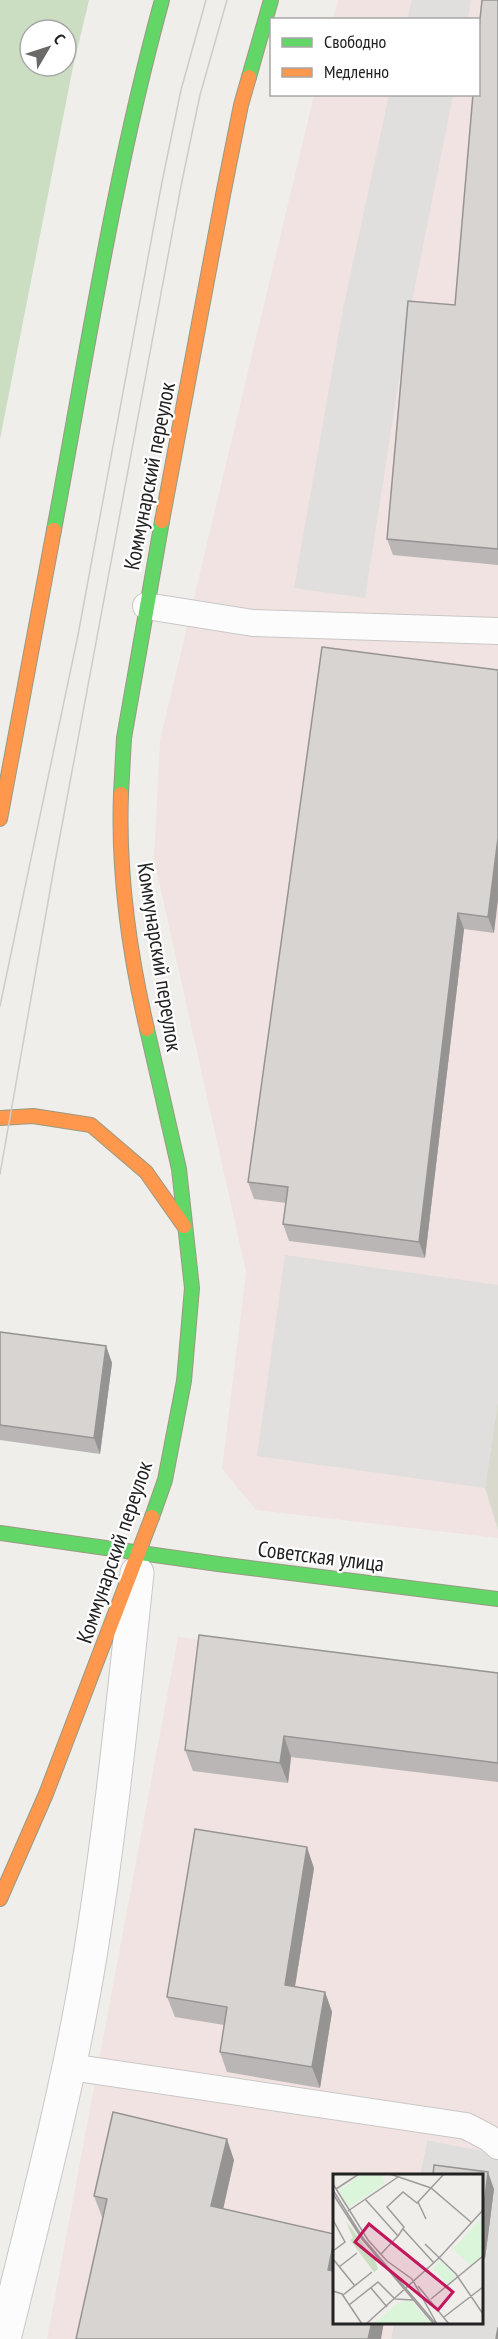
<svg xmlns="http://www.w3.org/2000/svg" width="498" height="2339" viewBox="0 0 498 2339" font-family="'PT Sans Narrow',sans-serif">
<rect width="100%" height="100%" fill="#f0eeeb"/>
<path fill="#dfdedc" d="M 427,2140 L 498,2154 L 498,2339 L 391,2339 L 394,2323 L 482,2322 L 482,2176 L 420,2175 Z"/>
<path fill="#f1e3e1" d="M 338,0 L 498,0 L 498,1399 L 485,1488 L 498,1530 L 498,1538 L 256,1510 L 222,1469 L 246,1272 L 154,859 L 160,740 L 314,95 L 478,94 L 478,20 L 333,19 Z
M 178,1637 L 498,1677 L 498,2154 L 427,2140 L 420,2175 L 334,2176 L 334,2322 L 394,2323 L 391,2339 L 47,2339 Z"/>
<path fill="#d9d9cd" d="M 498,1399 L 498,1530 L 485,1488 Z"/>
<path fill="#cbdec1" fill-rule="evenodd" d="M 0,0 L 89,0 L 73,67 L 0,439 ZM 30,30 L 66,30 L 66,66 L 30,66 Z"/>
<path fill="#e0dfde" d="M 412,0 L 471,0 L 468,19 L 407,19 Z
M 389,95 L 453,95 L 409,316 L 365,598 L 294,588 L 343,309 Z
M 285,1255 L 498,1285 L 498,1399 L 485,1488 L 257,1456 Z"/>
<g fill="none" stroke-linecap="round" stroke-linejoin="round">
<defs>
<path id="lane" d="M 146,606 L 253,623 L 498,631
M 70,2067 L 466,2126 L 489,2138 L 498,2146"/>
<path id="street" d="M 4,2339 C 34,2216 67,2093 88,1968 C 110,1837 123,1705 137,1573"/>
<path id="fast" d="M 249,77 L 271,0
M 54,530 C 87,353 114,174 162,0
M 121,794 L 124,738 L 162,521
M 147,1029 L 179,1169 L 192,1288 L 184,1381 L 165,1480 L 152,1517
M 0,1533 L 218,1564 L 498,1599"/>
<path id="slow" d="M 162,521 L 223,195 L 241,105 L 249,77
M 121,794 C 118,872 129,952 147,1029
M 0,819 L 54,530
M 0,1118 L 33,1116 L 91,1125 L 146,1172 L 184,1226
M 0,1899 L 46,1794 L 152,1517"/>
</defs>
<use href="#lane" stroke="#c9c8c7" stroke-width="28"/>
<use href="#street" stroke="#c9c8c7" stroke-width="35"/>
<use href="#fast" stroke="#999a82" stroke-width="16"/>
<use href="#slow" stroke="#999a82" stroke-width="16"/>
<use href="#lane" stroke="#fdfcfc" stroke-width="26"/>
<use href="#street" stroke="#fdfcfc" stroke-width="33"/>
<use href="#fast" stroke="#63d668" stroke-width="14"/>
<use href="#slow" stroke="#ff974d" stroke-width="14"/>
<path stroke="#ccc" stroke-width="1.5" d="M 0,1006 L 78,635 L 162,182 L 181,90 L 206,0
M 0,1174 L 54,868 L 181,186 L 200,95 L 227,0"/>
</g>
<path fill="#b9b6b5" d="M 498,0 L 498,565 L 393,555 L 387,539 L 455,305 Z
M 498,670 L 494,933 L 464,929 L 425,1258 L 289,1241 L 283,1224 L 286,1203 L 254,1199 L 248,1182 Z
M 0,1332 L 106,1346 L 112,1363 L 100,1454 L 0,1440 Z
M 498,1673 L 498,1782 L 291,1757 L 288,1783 L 193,1771 L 185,1750 Z
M 314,1868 L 295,1986 L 325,1992 L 332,2012 L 320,2088 L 227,2072 L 220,2052 L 224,2025 L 175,2017 L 167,1997 Z
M 234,2160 L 223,2209 L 103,2218 L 102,2217 L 94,2196 Z
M 482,2175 L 494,2189 L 485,2259 L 482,2259 Z"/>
<path fill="#969493" d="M 498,838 L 498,900 L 494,933 L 488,917 Z
M 458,913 L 464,929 L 425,1258 L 419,1242 Z
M 106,1346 L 112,1363 L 100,1454 L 94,1438 Z
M 284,1736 L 291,1757 L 288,1783 L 280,1763 Z
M 307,1847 L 314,1868 L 292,2005 L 285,1985 Z
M 325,1992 L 332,2012 L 320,2088 L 312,2067 Z
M 227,2139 L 234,2160 L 219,2228 L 211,2206 Z
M 488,2172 L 494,2189 L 485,2259 L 482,2250 L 482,2222 Z
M 334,2241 L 334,2287 L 328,2270 Z
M 372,2322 L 384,2322 L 381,2339 L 368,2339 Z"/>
<path fill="#d7d4d2" stroke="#969493" stroke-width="1.5" d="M 482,0 L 498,0 L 498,549 L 387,539 L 408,301 L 455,305 L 473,94 L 478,94 L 478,38 Z
M 322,647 L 498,670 L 498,838 L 488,917 L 458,913 L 419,1242 L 283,1224 L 288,1187 L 248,1182 Z
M 0,1332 L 106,1346 L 94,1438 L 0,1425 Z
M 199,1635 L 498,1673 L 498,1763 L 284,1736 L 280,1763 L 185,1750 Z
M 195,1829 L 307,1847 L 285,1985 L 325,1992 L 312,2067 L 220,2052 L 227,2007 L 167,1997 Z
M 113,2112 L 227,2139 L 211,2206 L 334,2234 L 334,2241 L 328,2270 L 334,2271 L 334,2322 L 372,2322 L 368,2339 L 76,2339 L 107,2199 L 94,2196 Z
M 434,2165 L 488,2172 L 482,2222 L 482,2175 L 433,2175 Z
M 498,2327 L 498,2339 L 496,2339 Z"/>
<g text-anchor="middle" stroke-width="4.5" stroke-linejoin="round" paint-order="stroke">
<g font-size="22" fill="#222" stroke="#fff">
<text transform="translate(149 476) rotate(-79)" y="8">Коммунарский переулок</text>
<text transform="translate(160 957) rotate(81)" y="8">Коммунарский переулок</text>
<text transform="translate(114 1552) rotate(-71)" y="8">Коммунарский переулок</text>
<text transform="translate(321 1556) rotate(7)" y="8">Советская улица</text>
</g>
</g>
<g transform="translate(333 2174)">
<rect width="150" height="150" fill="#f0eeeb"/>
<path d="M 13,47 L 42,86 L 45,95 L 41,98 L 17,66 L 20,64 Z" fill="#cbdec1"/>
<path d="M 30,0 L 48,0 L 52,10 L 16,33 L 6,16 ZM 148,45 L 150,81 L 138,92 L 120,75 ZM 108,87 L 123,103 L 115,111 L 100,95 ZM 77,126 L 99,150 L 41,150 L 65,129 Z" fill="#daf5da"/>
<path fill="none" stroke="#9e9c9b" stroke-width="1.5" d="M 57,0 L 98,14 L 139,49M 0,10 L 35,66 L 54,87 L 79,105 L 104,150M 3,15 L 26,0M 0,16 L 30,64 L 103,150M 0,20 L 29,65 L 100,149M 32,25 L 65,62 L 48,80M 85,28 L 93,45M 15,37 L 65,3M 0,46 L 12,68 L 0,77M 70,55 L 101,89M 65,62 L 71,53 L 54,33 L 70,18 L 84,29 L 111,0M 92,70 L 123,100 L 150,140M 0,85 L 22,112M 6,93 L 24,79M 85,112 L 116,150M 38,114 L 54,133M 0,117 L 9,120 L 29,150M 10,121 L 39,98M 62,125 L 80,126M 98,125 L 150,82M 16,131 L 45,108 L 62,125M 111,143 L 150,113M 33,150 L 106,84 L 150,36"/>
<path fill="#c2185b" fill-opacity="0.15" stroke="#c2185b" stroke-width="3" d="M 36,50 L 120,118 L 105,136 L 22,68 Z"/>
<rect width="150" height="150" fill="none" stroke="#222" stroke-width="3"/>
</g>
<rect x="270" y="18" width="210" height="78" fill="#ffffff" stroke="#a7a7a7" stroke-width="1.5"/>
<rect x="282" y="38" width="30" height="9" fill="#63d668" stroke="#a7a7a7" stroke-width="1.5"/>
<text x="324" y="48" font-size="18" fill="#222222">Свободно</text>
<rect x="282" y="68" width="30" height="9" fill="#ff974d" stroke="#a7a7a7" stroke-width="1.5"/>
<text x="324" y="78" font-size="18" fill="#222222">Медленно</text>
<g transform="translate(48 48) rotate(51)"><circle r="28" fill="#ffffff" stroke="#a7a7a7" stroke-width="1.5"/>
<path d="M0-4.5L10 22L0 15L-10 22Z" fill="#6a6968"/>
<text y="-9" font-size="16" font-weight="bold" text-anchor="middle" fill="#222222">С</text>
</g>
</svg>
